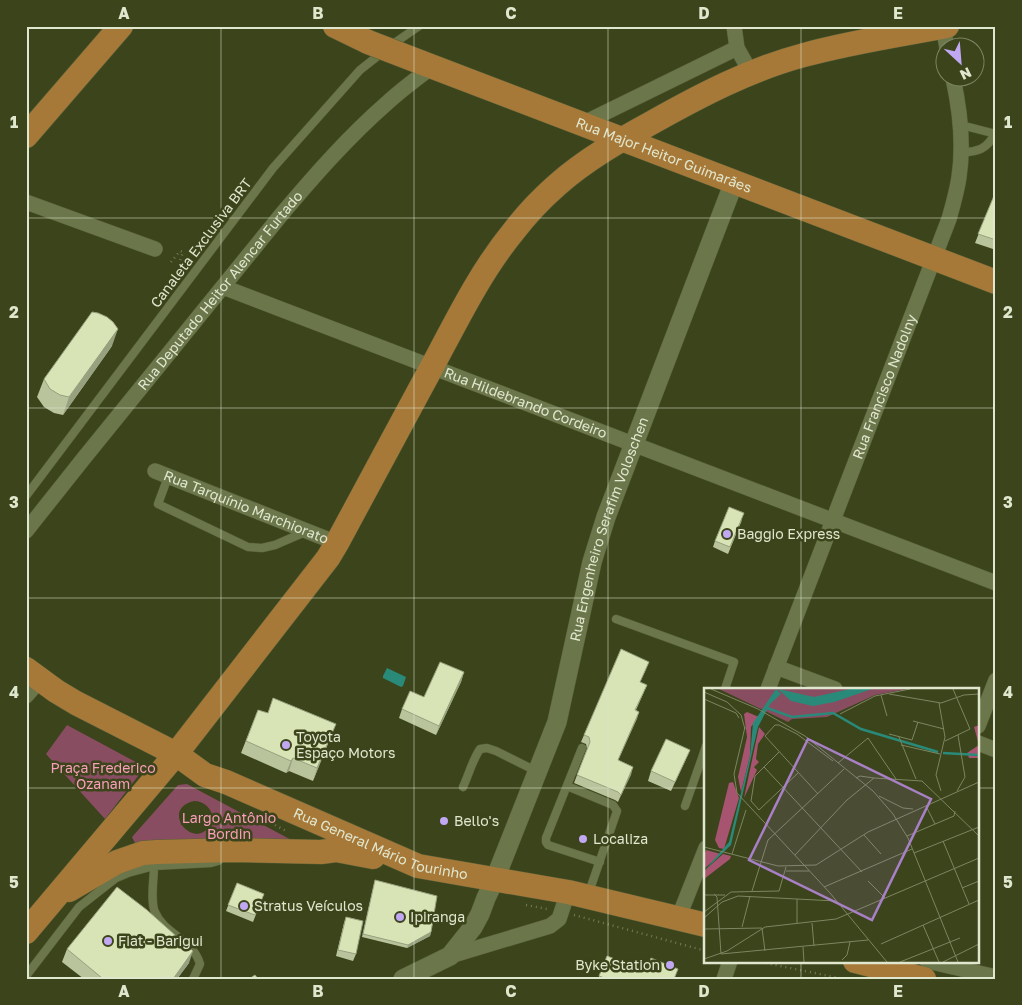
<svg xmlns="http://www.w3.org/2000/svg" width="1022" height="1005" viewBox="0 0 1022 1005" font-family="'Golos Text',sans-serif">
<rect width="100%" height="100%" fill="#3b441a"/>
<path fill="#894d61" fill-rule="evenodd" d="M 67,725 L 145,767 L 105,819 L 46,754 Z
M 187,784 L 297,843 L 136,845 L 132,837 L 178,785 ZM 194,801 C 206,801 217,813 210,825 C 194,852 159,809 194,801 Z"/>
<path fill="#2a8a7a" d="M 387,668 L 406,677 L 403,686 L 401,687 L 383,678 L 383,676 Z"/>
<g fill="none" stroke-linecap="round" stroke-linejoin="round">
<defs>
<path id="service" d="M 961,125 L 996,134
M 961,153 C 978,151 987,150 995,133
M 168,477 L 158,504 L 248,547 L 262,548 L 275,545 L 305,532
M 26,496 L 273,168 L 360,70 L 393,44 L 419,26
M 616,619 L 734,662 L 725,689
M 582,748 L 546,838 L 546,842 L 548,845 L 600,862
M 702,758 L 706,746
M 567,786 L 613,805 L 617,811 L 588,895
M 463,787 C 469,774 472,761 480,749 L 487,748 L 496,751 L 538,772
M 685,806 L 702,758 L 706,760
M 154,866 C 154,878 150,902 155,912 C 164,934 193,939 200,964 L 193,979
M 26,976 L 79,907 L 116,878 L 128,873 L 154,866 L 211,863 L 218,861 L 222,858"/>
<g id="minor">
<path d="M 734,26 L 737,48 L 751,73"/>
<path d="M 943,26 L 947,48"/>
<path d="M 582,124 L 737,48"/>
<path d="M 26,202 L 155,249"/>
<path id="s1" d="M 223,287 L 996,583"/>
<path id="s2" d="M 155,471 L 337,543"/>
<path id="s3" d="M 26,531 L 84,458 L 281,215 C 314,176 348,137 387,103 C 401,90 416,79 432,67"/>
<path d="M 776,667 L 835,689"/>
<path id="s4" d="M 768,689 L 949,219 C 953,205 957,191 959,177 C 964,144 960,110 953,78"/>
<path d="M 26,696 L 40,680"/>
<path d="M 978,726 L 996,680"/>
<path d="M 978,743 L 996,750"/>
<path d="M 678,919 L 706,848"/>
<path d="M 450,956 L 550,926 L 559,919 L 568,892"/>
<path d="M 927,961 L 996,977"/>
<path d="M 724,979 L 730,961"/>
</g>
<g id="tertiary">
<path id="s5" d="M 403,979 L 450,956 L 473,927 L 480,914 L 486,898 L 495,879 L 557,722 L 592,562 L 606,517 L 734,182"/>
</g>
<g id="primary">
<path d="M 335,26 L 368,42"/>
<path id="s6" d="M 420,62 L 996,282"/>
<path d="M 26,136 L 121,26"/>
<path id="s7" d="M 26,669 L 56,691 L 76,703 L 176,754 L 205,775 L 226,782 L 418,866 L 568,892 L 706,925"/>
<path d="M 69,890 L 117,862 L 143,853 L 157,852 L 232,850 L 321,852 L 336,850 L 373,857"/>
<path d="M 26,932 L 176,754 L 328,558 L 337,543 C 369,483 402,423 434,363 C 458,318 481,271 513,232 C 526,215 541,199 557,185 C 585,160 620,140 653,122 C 701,95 751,69 804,55 C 851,42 899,35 947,26"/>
<path d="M 855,961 L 924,979"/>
</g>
</defs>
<use href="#service" stroke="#575f3a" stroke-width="9"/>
<use href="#minor" stroke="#575f3a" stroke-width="16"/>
<use href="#tertiary" stroke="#575f3a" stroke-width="20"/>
<use href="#primary" stroke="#575f3a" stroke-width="25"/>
<path stroke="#737b57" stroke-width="2.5" stroke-dasharray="1 4" stroke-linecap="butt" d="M 171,262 L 180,251 L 183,252 L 176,273 L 185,266
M 275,825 L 288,832
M 526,905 L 547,909
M 574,915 L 706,951
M 756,961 L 844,979"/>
<use href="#service" stroke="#6b764a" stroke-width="8"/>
<use href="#minor" stroke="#6b764a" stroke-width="15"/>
<use href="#tertiary" stroke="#6b764a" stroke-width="19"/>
<use href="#primary" stroke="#a77938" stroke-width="24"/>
<defs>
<path id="primary-bridge" d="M 368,42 L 420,62"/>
</defs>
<use href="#primary-bridge" stroke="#575f3a" stroke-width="25" stroke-linecap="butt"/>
<use href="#primary-bridge" stroke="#a77938" stroke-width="24"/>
</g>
<path fill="#bac49c" d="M 996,191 L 996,250 L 975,243 Z
M 112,346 L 63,415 L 54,413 L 44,407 L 37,397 L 44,379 Z
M 742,520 L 728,554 L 713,547 L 715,541 Z
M 646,669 L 640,682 L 644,692 L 636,710 L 639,712 L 618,760 L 633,767 L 618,802 L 615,800 L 574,783 L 587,749 L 586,744 L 581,742 L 584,735 Z
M 464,672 L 461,682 L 436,735 L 399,718 L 402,709 L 424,697 Z
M 258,710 L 331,736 L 313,781 L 289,771 L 286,773 L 241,753 Z
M 690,750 L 686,759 L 671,791 L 648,781 L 651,771 Z
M 375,880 L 431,932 L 430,936 L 407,948 L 362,937 Z
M 237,883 L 264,894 L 253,922 L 226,911 Z
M 346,917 L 356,954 L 353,961 L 336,956 L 344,923 Z
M 67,949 L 189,963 L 177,979 L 84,979 L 62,962 Z
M 607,956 L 646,971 L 675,979 L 598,979 Z"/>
<path fill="#97a07f" d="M 118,329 L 112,346 L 63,415 L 69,397 Z
M 464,672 L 461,682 L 436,735 L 439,726 Z
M 639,712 L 637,719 L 615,767 L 618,760 Z
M 336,724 L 331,736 L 313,781 L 317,768 Z
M 293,758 L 289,771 L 286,773 L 291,761 Z
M 633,767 L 631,775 L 618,802 Z
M 431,932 L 430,936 L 407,948 L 408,945 Z
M 193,951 L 189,963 L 177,979 L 173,979 Z"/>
<path fill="#d8e4b5" stroke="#97a07f" d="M 996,191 L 996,240 L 978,234 Z
M 92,312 L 98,313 L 107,317 L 113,322 L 118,329 L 69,397 L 60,395 L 50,389 L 44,379 Z
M 729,507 L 744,513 L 730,547 L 715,541 Z
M 621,649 L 649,662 L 640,682 L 647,685 L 635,710 L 639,712 L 618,760 L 633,767 L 621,795 L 618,792 L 577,775 L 590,742 L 589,737 L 584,735 Z
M 440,662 L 464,672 L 439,726 L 402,709 L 410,691 L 424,697 Z
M 273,698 L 336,724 L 317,768 L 293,758 L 291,761 L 246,741 L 258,710 L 268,713 Z
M 666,739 L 690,750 L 675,782 L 651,771 Z
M 375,880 L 437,896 L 431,932 L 408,945 L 363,934 Z
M 237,883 L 264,894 L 255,915 L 228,905 Z
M 117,887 L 147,910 L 193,951 L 173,979 L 101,979 L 102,978 L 67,949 Z
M 346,917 L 363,921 L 356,954 L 338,950 Z
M 607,956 L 646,971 L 651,958 L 678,969 L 674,979 L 607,979 L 599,976 Z
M 255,975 L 258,979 L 249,979 Z"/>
<path fill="none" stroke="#e0e7cf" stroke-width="1" stroke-opacity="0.55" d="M 221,26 L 221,979M 414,26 L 414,979M 608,26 L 608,979M 801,26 L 801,689M 26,218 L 996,218M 26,408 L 996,408M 26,598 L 996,598M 26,788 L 706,788M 978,788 L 996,788M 801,961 L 801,979"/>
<g fill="#c1a8f3" stroke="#3b441a" stroke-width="2">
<circle cx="727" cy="534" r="5"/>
<circle cx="286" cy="745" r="5"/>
<circle cx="444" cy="821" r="5"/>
<circle cx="583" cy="839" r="5"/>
<circle cx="244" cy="906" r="5"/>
<circle cx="400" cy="917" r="5"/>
<circle cx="108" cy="941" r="5"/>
<circle cx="670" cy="965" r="5"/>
</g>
<g text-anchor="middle" stroke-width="5" stroke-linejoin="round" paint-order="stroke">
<g font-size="14" fill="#e0e7cf" stroke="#3b441a">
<text dy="5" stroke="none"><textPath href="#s6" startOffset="261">Rua Major Heitor Guimarães</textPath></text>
<text transform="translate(201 243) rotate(-53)" y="5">Canaleta Exclusiva BRT</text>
<text dy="5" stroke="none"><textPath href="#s3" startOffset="309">Rua Deputado Heitor Alencar Furtado</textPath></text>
<text dy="5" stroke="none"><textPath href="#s4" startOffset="324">Rua Francisco Nadolny</textPath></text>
<text dy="5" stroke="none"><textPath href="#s1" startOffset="324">Rua Hildebrando Cordeiro</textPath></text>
<text dy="5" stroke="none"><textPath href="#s2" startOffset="98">Rua Tarquínio Marchiorato</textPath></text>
<text dy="5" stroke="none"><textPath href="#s5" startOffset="511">Rua Engenheiro Serafim Voloschen</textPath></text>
<text dy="5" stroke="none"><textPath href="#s7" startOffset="398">Rua General Mário Tourinho</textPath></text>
</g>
<g font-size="14" fill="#e0e7cf" stroke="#3b441a" text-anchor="start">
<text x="737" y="539">Baggio Express</text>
<text x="296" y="742">Toyota<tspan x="296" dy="16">Espaço Motors</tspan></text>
<text x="454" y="826">Bello's</text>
<text x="593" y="844">Localiza</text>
<text x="254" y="911">Stratus Veículos</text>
<text x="410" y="922">Ipiranga</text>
<text x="118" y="946">Fiat - Barigui</text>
<text x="660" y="970" text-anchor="end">Byke Station</text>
</g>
<g font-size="14" fill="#fb9ebb" stroke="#3b441a">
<text x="103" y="773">Praça Frederico<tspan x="103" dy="16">Ozanam</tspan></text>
<text x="229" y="823">Largo Antônio<tspan x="229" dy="16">Bordin</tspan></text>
</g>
</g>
<g transform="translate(704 688)">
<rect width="275" height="275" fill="#3b441a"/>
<path d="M 15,1 L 203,1 L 171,7 L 123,29 L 88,31 L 84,34 Z" fill="#894d61"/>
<path d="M 43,24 L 55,29 L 47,39 L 46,68 L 37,104 L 34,89 L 43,49 L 40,26 ZM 275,37 L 275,70 L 265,70 L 263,65 L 275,57 L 270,39 ZM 55,39 L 61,46 L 54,56 L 52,71 L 55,74 L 50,79 L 53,82 L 40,110 ZM 29,94 L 35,110 L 20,161 L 15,160 L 11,152 L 25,95 ZM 2,162 L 17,166 L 0,181 L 1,165 ZM 19,166 L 27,168 L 26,171 L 0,191 L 0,183 Z" fill="#a75471"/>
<path d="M 72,1 L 77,6 L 66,16 L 54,39 L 27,157 L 0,183 L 25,154 L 46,68 L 49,35 ZM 74,1 L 110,9 L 146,1 L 168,1 L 130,14 L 109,18 L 87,13 Z" fill="#2a8a7a"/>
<path fill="none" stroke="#2a8a7a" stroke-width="2.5" d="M 63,20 L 88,29 L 129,25 L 157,41 L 234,64M 239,65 L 275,67"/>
<path fill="none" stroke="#7d8562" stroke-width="1" d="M 7,1 L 54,21M 0,4 L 23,14M 185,6 L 237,15 L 260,7 L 275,6M 177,7 L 183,28M 0,11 L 32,25 L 35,30M 23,14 L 37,27 L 41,41M 235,15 L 241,49 L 232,87 L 237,103M 54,21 L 101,48 L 169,103 L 189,126 L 204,150 L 254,274M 136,26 L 171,8 L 206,1M 209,33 L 240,41M 41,39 L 30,86 L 33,105 L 126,205 L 183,274M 185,46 L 208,52 L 214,34M 195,49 L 212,91M 241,53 L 266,41 L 249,1M 197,57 L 236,66M 75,64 L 51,88 L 47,113 L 55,122 L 94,85M 134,75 L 164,50 L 192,91M 60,79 L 158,184M 152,90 L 156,88 L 170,90M 253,103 L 261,89 L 254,47M 114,106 L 61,48 L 71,37 L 75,37 L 93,46 L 129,73M 175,108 L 199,120 L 209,121M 222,118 L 231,136M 160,147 L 177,166M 203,148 L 250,128 L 251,123M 239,153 L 265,216M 0,159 L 74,178 L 112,177 L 164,144 L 275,94M 210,165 L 275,139M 28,166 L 42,122M 91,167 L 143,112 L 170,90 L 218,93 L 275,148M 82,183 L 105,183M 164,193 L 181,210M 120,199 L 208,161M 258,200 L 275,193M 48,203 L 64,152 L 140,81M 10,206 L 13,209 L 17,266 L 164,252M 0,207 L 21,207M 0,224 L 27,204 L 75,203 L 82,179M 0,230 L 18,214 L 34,208 L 132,213M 93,235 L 93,211M 108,235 L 110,258M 219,237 L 235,274M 38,239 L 46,208M 0,241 L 58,240 L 61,263M 177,256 L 275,212M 99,259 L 100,274M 0,271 L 23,263 L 61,239 L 132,231 L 275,170M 138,272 L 143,267 L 146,254M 196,274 L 256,250M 239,274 L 275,256"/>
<path fill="#a880c6" fill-opacity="0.15" stroke="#a880c6" stroke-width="2.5" d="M 104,51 L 227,111 L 168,232 L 45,172 Z"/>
<rect width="275" height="275" fill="none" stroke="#e0e7cf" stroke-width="2.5"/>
</g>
<rect width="1022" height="1005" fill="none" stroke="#3b441a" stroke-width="55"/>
<g transform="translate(960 62) rotate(154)"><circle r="24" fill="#3b441a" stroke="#7d8562"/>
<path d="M0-4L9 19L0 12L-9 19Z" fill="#c1a8f3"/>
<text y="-8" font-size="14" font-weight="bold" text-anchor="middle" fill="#e0e7cf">N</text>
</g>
<rect x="28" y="28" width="966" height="950" fill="none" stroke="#e0e7cf" stroke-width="2"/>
<g font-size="16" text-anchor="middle" font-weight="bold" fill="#e0e7cf">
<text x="124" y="19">A</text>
<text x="318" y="19">B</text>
<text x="511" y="19">C</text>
<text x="704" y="19">D</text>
<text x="898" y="19">E</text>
<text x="14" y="128">1</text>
<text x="1008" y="128">1</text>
<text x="14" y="318">2</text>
<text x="1008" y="318">2</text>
<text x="14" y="508">3</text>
<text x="1008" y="508">3</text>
<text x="14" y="698">4</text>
<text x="1008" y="698">4</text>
<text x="14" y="888">5</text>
<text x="1008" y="888">5</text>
<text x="124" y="997">A</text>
<text x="318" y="997">B</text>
<text x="511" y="997">C</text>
<text x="704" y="997">D</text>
<text x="898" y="997">E</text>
</g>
</svg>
